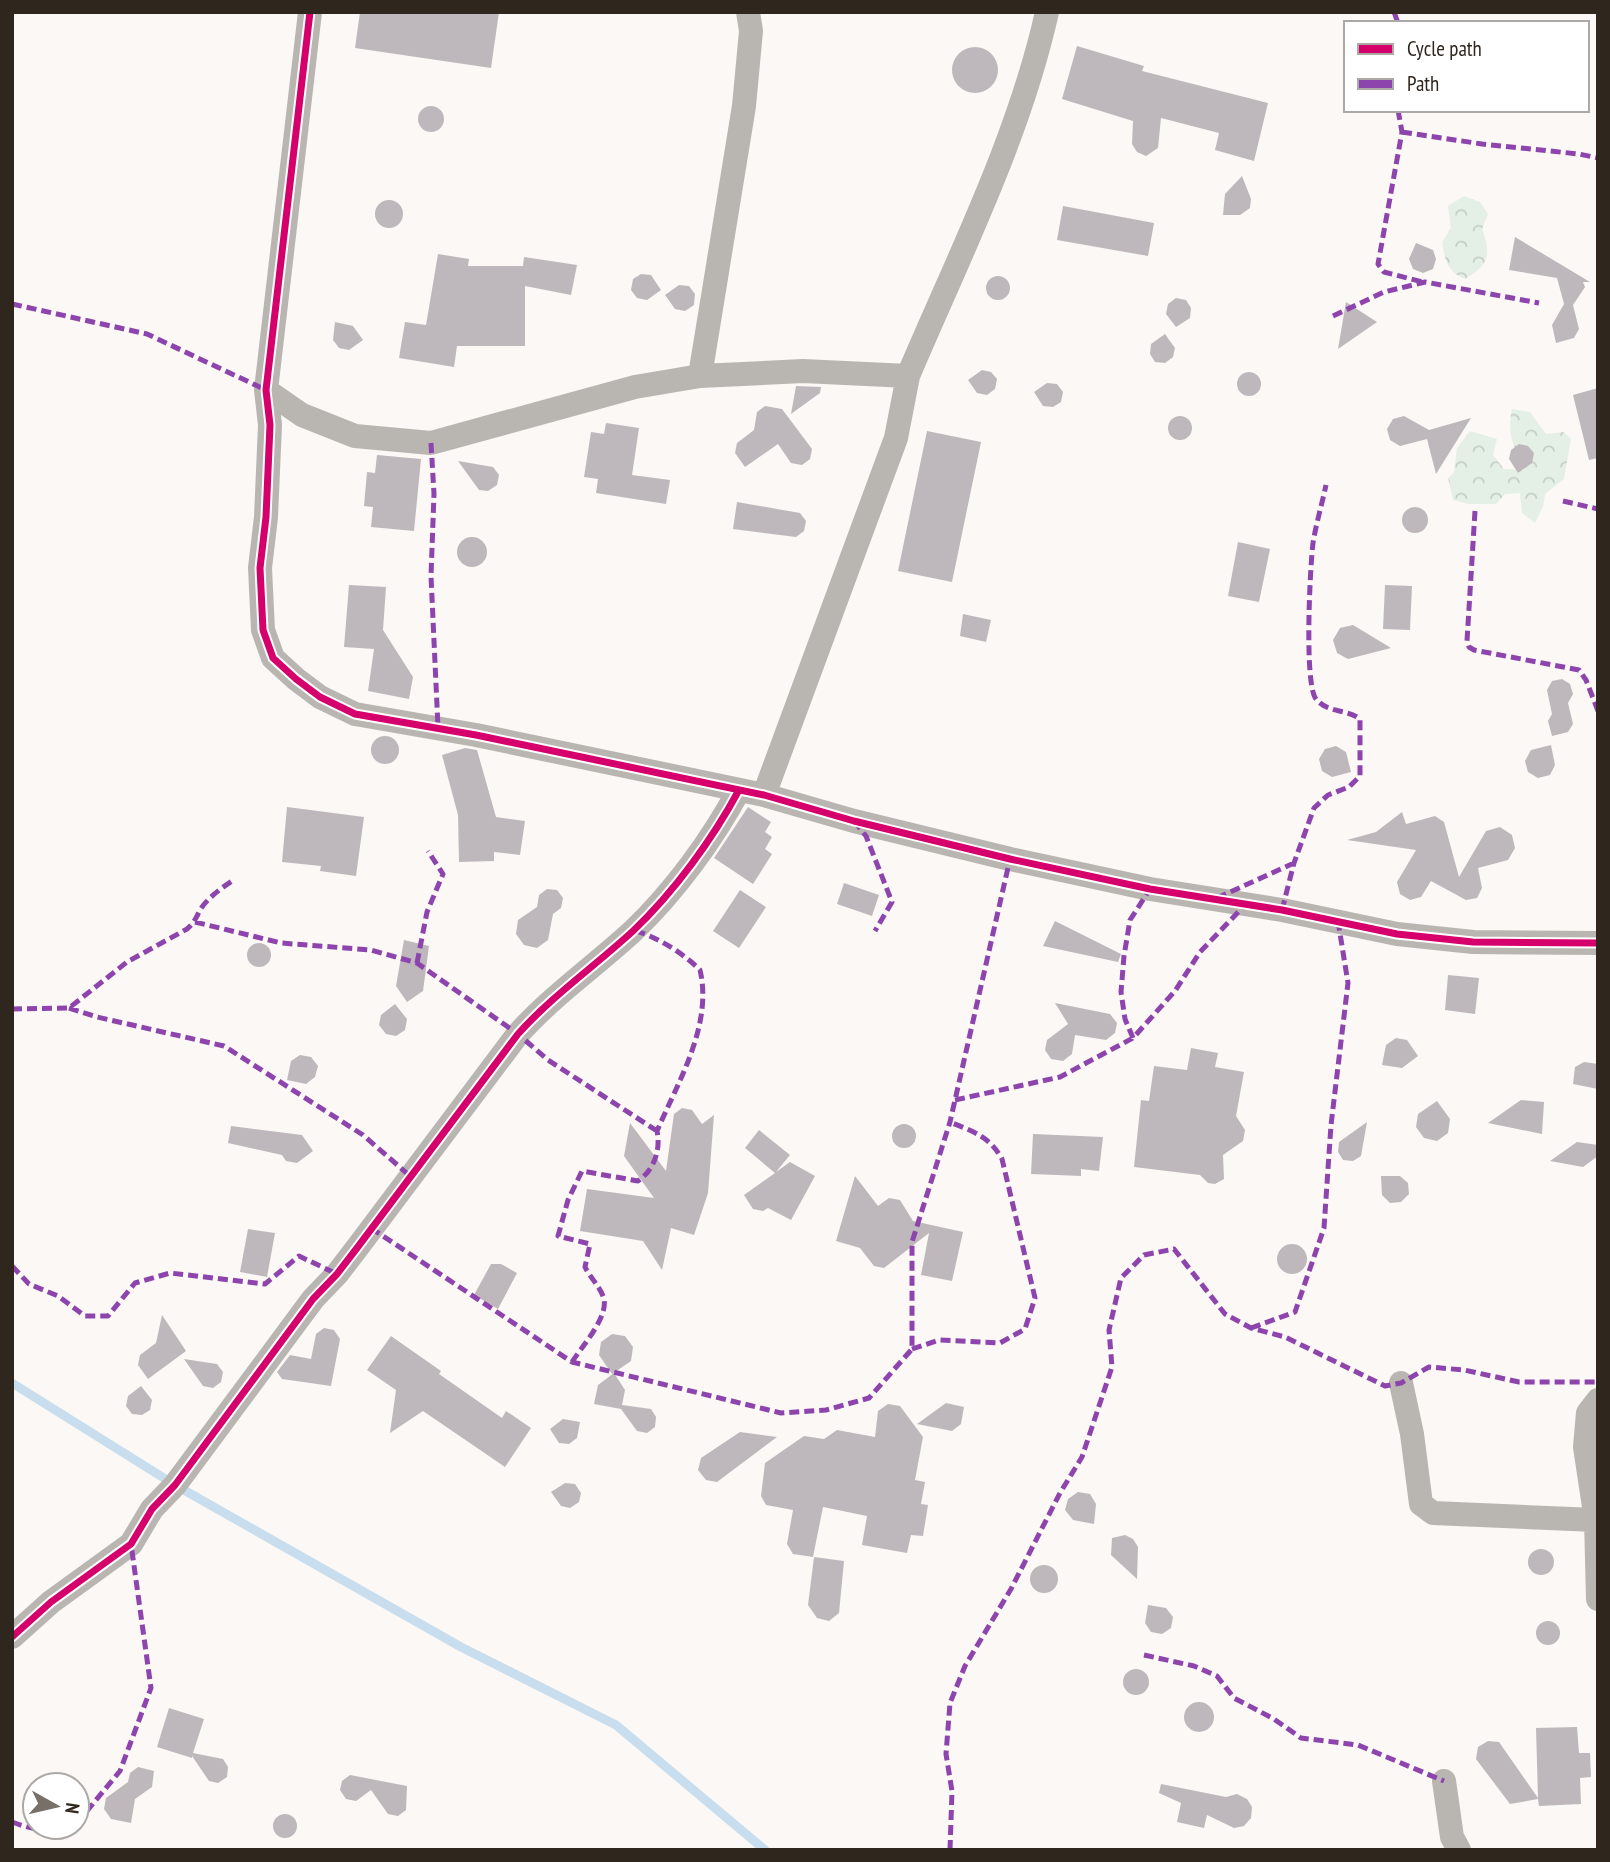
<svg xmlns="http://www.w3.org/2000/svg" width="1610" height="1862" viewBox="0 0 1610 1862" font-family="'PT Sans Narrow',sans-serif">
<defs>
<pattern id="forest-crowns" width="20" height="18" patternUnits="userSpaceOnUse" patternTransform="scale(1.75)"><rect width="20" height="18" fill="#e4f0e6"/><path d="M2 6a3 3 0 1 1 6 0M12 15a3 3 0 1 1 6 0" fill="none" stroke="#c4cec5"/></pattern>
</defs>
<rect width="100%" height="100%" fill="#fbf8f5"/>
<path fill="url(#forest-crowns)" d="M 1464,196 L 1480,202 L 1488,214 L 1482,229 C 1492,256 1489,264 1465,279 C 1447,272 1445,260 1442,242 L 1451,228 L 1448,206 Z
M 1512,409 L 1530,412 L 1546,434 L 1564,432 L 1571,439 L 1564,479 L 1545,494 L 1543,507 L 1535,523 L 1522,513 L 1520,493 L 1505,494 L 1496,504 L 1469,504 L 1453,500 L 1448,478 L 1454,472 L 1457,448 L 1470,431 L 1497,439 L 1493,455 L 1504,469 L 1524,470 C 1515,445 1506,438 1512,409 Z"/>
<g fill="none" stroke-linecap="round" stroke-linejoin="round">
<path stroke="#c8deef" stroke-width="9" d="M 12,1383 L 175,1485 L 461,1647 L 616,1725 L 765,1850"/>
</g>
<path fill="#beb8bc" d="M 360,12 L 499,12 L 491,68 L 355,48 Z
M 1077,46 L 1144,66 L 1142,71 L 1268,103 L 1254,161 L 1215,150 L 1219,133 L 1161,118 L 1158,148 L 1146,156 L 1137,152 L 1132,144 L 1133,121 L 1062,99 Z
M952 70a23 23 0 1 1 46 0a23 23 0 1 1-46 0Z
M418 119a13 13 0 1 1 26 0a13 13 0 1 1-26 0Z
M 1242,176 L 1251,199 L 1250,208 L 1240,215 L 1223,215 L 1225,194 Z
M375 214a14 14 0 1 1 28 0a14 14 0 1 1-28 0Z
M 1063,206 L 1154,223 L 1148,256 L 1057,240 Z
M 1515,237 L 1590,282 L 1583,282 L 1585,287 L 1573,305 L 1579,329 L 1574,338 L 1556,343 L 1552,325 L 1564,304 L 1557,278 L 1509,270 Z
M 1416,243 L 1433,250 L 1436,259 L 1433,269 L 1423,273 L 1413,269 L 1409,259 Z
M 438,254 L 469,259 L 468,266 L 523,266 L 524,257 L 577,265 L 571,295 L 525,286 L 525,346 L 457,346 L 454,367 L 399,358 L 405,322 L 426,325 Z
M 641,274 L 651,275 L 661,290 L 647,300 L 637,298 L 631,290 L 633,279 Z
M986 288a12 12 0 1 1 24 0a12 12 0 1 1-24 0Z
M 679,285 L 689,286 L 695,294 L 694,305 L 685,311 L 675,309 L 665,295 Z
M 1176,298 L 1186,300 L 1191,308 L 1190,318 L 1176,327 L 1166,314 L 1168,304 Z
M 1346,302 L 1377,322 L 1338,349 Z
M 335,322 L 353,326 L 363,340 L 349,350 L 339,348 L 333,340 Z
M 1165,334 L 1175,348 L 1173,357 L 1165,363 L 1155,362 L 1150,354 L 1151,344 Z
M 982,370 L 991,372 L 997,379 L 995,389 L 987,395 L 977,393 L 968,380 Z
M1237 384a12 12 0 1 1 24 0a12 12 0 1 1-24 0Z
M 1047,383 L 1057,384 L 1063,392 L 1061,402 L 1053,407 L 1043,406 L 1034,392 Z
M 796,386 L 821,387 L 820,393 L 791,414 Z
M 1598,388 L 1598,458 L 1589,460 L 1573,395 Z
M 765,406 L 782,409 L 812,449 L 810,459 L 802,465 L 791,463 L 778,444 L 745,467 L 735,453 L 737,443 L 754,430 L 757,412 Z
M1168 428a12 12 0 1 1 24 0a12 12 0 1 1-24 0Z
M 1404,416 L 1429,430 L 1471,418 L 1436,474 L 1427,439 L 1400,446 L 1390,440 L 1387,429 L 1393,419 Z
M 606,423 L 639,428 L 632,475 L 670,480 L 666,504 L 596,493 L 598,479 L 584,477 L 591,432 L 604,434 Z
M 927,431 L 981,442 L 952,582 L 898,571 Z
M 1519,444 L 1528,446 L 1534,453 L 1532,463 L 1518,473 L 1509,459 L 1511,450 Z
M 377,455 L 421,459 L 414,531 L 371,527 L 373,507 L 364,506 L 367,472 L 375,473 Z
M 458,461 L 493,467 L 499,475 L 497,485 L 488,491 L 479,490 Z
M 737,502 L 800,513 L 806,521 L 804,531 L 796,537 L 733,529 Z
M1402 520a13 13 0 1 1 26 0a13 13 0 1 1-26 0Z
M457 552a15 15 0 1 1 30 0a15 15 0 1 1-30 0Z
M 1238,542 L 1270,549 L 1259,602 L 1228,596 Z
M 349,585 L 386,587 L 383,630 L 413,677 L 409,699 L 368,691 L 374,649 L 344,647 Z
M 1385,585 L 1412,586 L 1410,630 L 1383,629 Z
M 963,614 L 991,620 L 986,642 L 960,636 Z
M 1353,625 L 1391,648 L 1348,659 L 1337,653 L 1333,640 L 1340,628 Z
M 1562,679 L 1570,684 L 1573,694 L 1568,703 L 1573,724 L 1568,732 L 1552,736 L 1548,721 L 1552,714 L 1547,690 L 1552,681 Z
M371 750a14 14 0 1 1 28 0a14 14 0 1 1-28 0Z
M 1551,745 L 1555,765 L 1550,775 L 1538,778 L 1528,772 L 1525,761 L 1531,750 Z
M 1336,746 L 1346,752 L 1351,772 L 1332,777 L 1322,771 L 1319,759 L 1325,749 Z
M 465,748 L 477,750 L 496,817 L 525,821 L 520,855 L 494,852 L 494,861 L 459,862 L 458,815 L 442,755 Z
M 287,807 L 364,817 L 356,876 L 320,871 L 321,866 L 282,862 Z
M 748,807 L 771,822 L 765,832 L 772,837 L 765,849 L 772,854 L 753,884 L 714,858 Z
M 1402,812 L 1406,824 L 1435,816 L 1444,822 L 1459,877 L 1486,831 L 1500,827 L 1512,835 L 1515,848 L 1508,860 L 1478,868 L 1482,888 L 1477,898 L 1466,900 L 1431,881 L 1421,897 L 1410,900 L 1400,894 L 1397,882 L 1416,850 L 1347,840 L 1376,832 Z
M 844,883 L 879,895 L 872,916 L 837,904 Z
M 547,889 L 557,890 L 563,898 L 561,908 L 553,914 L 548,940 L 537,948 L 524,945 L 516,934 L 518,920 L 537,907 L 539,895 Z
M 740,890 L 766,907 L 739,948 L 713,931 Z
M 1055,921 L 1121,954 L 1118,962 L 1043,946 Z
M 404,940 L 429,946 L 423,991 L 407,1002 L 396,986 Z
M247 955a12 12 0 1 1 24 0a12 12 0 1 1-24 0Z
M 1448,975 L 1479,978 L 1475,1014 L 1445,1010 Z
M 1055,1003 L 1110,1014 L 1117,1023 L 1115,1033 L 1106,1040 L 1075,1035 L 1072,1054 L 1063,1061 L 1051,1059 L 1045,1050 L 1047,1040 L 1068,1024 Z
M 395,1004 L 407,1019 L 405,1030 L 396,1036 L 386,1034 L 379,1025 L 381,1015 Z
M 1396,1038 L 1407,1040 L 1418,1056 L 1402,1068 L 1382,1065 L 1386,1045 Z
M 1191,1048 L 1218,1053 L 1215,1067 L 1244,1072 L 1236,1116 L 1245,1130 L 1243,1141 L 1223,1155 L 1224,1179 L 1215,1184 L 1208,1183 L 1200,1175 L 1134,1167 L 1141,1100 L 1149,1101 L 1154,1066 L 1187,1070 Z
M 300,1055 L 311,1057 L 318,1066 L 315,1077 L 306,1084 L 287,1080 L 291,1061 Z
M 1584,1062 L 1598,1064 L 1598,1089 L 1573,1084 L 1575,1067 Z
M 1521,1100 L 1544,1102 L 1542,1134 L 1488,1123 Z
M 1437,1101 L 1450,1119 L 1448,1133 L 1437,1141 L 1424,1138 L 1416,1127 L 1418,1114 Z
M 682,1108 L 692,1110 L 702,1124 L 714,1115 L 708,1193 L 694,1235 L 671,1228 L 662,1270 L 643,1241 L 580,1231 L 587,1189 L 654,1198 L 624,1156 L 630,1123 L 666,1171 L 674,1114 Z
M 1367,1122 L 1361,1156 L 1353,1161 L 1343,1160 L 1338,1152 L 1339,1142 Z
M892 1136a12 12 0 1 1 24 0a12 12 0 1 1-24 0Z
M 231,1126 L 302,1135 L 313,1151 L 297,1163 L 286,1161 L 282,1155 L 228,1143 Z
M 759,1130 L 790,1155 L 776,1172 L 790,1162 L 815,1176 L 791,1220 L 768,1208 L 763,1211 L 753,1209 L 744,1195 L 775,1173 L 745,1148 Z
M 1033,1134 L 1103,1137 L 1099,1171 L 1081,1169 L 1081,1176 L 1031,1174 Z
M 1577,1142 L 1598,1145 L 1598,1156 L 1583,1167 L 1550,1161 Z
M 855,1176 L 878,1206 L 889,1198 L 900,1200 L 913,1221 L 963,1232 L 952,1281 L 921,1275 L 929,1233 L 884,1268 L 874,1266 L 860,1248 L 836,1241 Z
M 1381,1176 L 1400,1176 L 1408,1183 L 1409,1194 L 1401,1202 L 1390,1203 L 1382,1195 Z
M 248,1229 L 275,1233 L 267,1277 L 240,1272 Z
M1277 1259a15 15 0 1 1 30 0a15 15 0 1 1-30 0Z
M 491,1264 L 501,1264 L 517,1273 L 498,1309 L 474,1295 Z
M 162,1315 L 186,1351 L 148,1379 L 138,1365 L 140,1355 L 156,1343 Z
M 324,1328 L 334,1330 L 340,1339 L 331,1386 L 282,1379 L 277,1372 L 290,1355 L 311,1359 L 316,1334 Z
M 612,1334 L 625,1336 L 633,1347 L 631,1361 L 612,1374 L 599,1355 L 601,1342 Z
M 391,1336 L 441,1371 L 439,1374 L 502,1418 L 506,1411 L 531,1428 L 505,1467 L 423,1411 L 390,1433 L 396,1390 L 367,1370 Z
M 184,1359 L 217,1364 L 223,1372 L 221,1382 L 213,1388 L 203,1386 Z
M 614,1373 L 625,1390 L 622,1405 L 651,1409 L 656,1417 L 655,1427 L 647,1433 L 637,1431 L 621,1409 L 594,1404 L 598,1385 Z
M 141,1386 L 152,1400 L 150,1410 L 142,1415 L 132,1414 L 126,1406 L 128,1396 Z
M 946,1403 L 964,1407 L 961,1424 L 952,1431 L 917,1424 Z
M 888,1404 L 900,1406 L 923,1437 L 915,1480 L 925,1482 L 921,1504 L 928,1505 L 923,1536 L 911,1535 L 907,1553 L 862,1545 L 867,1516 L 823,1507 L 813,1557 L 793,1554 L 787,1544 L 793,1510 L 766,1505 L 761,1496 L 765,1463 L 804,1436 L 824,1439 L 837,1430 L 875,1437 L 878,1411 Z
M 563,1419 L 580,1422 L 577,1438 L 569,1444 L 559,1443 L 550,1429 Z
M 740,1432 L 777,1437 L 717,1482 L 706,1480 L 698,1470 L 701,1458 Z
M 565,1483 L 575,1484 L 581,1493 L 579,1502 L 570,1508 L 561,1506 L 551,1492 Z
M 1078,1492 L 1090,1494 L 1096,1504 L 1094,1524 L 1073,1520 L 1065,1510 L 1068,1499 Z
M 1125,1535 L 1133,1539 L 1138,1547 L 1137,1579 L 1111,1555 L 1112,1538 Z
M1528 1562a13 13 0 1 1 26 0a13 13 0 1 1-26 0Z
M 814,1557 L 844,1561 L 839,1613 L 829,1621 L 817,1618 L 808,1605 Z
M1030 1579a14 14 0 1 1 28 0a14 14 0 1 1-28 0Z
M 1148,1605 L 1166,1608 L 1173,1617 L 1171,1628 L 1162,1634 L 1151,1632 L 1145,1623 Z
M1536 1633a12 12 0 1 1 24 0a12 12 0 1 1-24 0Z
M1123 1682a13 13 0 1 1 26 0a13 13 0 1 1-26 0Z
M1184 1717a15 15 0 1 1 30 0a15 15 0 1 1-30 0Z
M 169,1708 L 204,1719 L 193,1753 L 223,1759 L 228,1767 L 227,1777 L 218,1783 L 209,1781 L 192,1756 L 192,1758 L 157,1747 Z
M 1577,1727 L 1579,1753 L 1590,1753 L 1591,1777 L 1580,1778 L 1581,1804 L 1539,1806 L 1538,1799 L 1510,1804 L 1476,1759 L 1478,1747 L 1488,1741 L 1499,1742 L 1538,1798 L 1536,1728 Z
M 138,1767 L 154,1771 L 152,1787 L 135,1799 L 131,1823 L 111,1819 L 104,1809 L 106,1798 L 128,1782 L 130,1773 Z
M 350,1775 L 407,1786 L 406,1810 L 398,1816 L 388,1814 L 371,1790 L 356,1801 L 346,1799 L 340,1790 L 342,1781 Z
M 1161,1784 L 1226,1797 L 1237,1794 L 1247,1799 L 1252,1807 L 1251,1818 L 1244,1826 L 1234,1828 L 1207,1815 L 1204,1828 L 1177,1822 L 1181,1803 L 1159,1793 Z
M273 1826a12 12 0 1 1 24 0a12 12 0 1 1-24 0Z"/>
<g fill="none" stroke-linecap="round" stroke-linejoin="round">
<path stroke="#b9b6b1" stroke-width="24" d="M 310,12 L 266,390 L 270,425 L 266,517 L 260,568 L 263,630 L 273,658 L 296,679 L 320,697 L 355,714 L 476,735 L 764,795 L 854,821 L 1010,859 L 1150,889 L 1282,910 L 1397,934 L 1473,942 L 1598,943
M 700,376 L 744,106 L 751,31 L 748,12
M 266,390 L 302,415 L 355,436 L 431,443 L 635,387 L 700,376 L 803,371 L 908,376 C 958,258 1019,138 1047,12
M 764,795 L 896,438 L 908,376
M 1401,1383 L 1412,1434 L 1421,1504 L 1433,1513 L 1596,1520
M 1598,1400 L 1588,1413 L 1585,1447 L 1596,1520 L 1598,1599
M 12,1637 L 51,1602 L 131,1544 L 152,1509 L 175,1485 L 313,1299 L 337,1274 L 357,1248 L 518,1034 C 552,996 595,966 633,931 C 674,892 712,840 739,790
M 1444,1781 L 1452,1837 L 1459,1850"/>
<path stroke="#8e44ad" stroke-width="5" stroke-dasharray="10 5" stroke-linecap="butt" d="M 1394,12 L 1398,23
M 1398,110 L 1402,132 L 1378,264 L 1384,272 L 1423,282
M 1402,132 L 1482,144 L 1579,154 L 1598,158
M 12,304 L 147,334 L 266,390
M 1333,316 L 1384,292 L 1425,282 L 1539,303
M 431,443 L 434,494 L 431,576 L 438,727
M 1563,501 L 1598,509
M 1475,511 L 1467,641 L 1469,647 L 1474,650 L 1579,670 L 1586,680 L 1598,711
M 854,821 L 866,836 L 892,902 L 875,931
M 1217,898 L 1294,863
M 1282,910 L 1294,863 L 1314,808 L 1328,795 L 1349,787 L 1360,776 L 1360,719 C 1347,709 1327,713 1316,699 C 1304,684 1310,567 1313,543 C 1316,524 1322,504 1326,485
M 195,922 L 281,943 L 371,950 L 417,963 L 518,1034 L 548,1060 L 657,1131
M 417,963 L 427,912 L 443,874 L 428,851
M 69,1008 L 97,1017 L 224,1046 L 363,1135 L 410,1176
M 12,1009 L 69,1008 L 127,962 L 187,929 C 194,923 196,918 200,910 C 208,897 223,887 235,879
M 1133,1038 L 1125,1019 L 1121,992 L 1124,956 L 1130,920 L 1150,889
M 955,1100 L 1060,1077 L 1133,1038 L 1175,991 L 1200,952 L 1245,905
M 371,1228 L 572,1362 L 781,1413 L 826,1410 L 869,1398 L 912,1349 L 912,1242 L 950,1122 L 1010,859
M 12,1266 L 29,1284 L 58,1296 L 85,1316 L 108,1316 L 135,1283 L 170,1273 L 265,1284 L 299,1256 L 337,1274
M 1251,1328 L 1295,1312 L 1324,1228 L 1331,1125 L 1348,983 L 1338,921
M 912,1349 L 939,1340 L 1000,1343 L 1025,1329 L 1035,1298 L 1002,1159 C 989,1136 974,1132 950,1122
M 572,1362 C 582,1346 611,1315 603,1296 C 599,1286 590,1277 585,1267 L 590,1244 L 558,1236 L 568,1200 L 582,1171 L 638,1181 C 654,1170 661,1150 657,1131 C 678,1082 713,1025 700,970 C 682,952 658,938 634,930
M 1144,1655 L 1194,1666 L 1217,1676 L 1234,1698 L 1274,1719 L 1301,1738 L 1358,1745 L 1444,1781
M 12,1822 C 31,1829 50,1834 70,1827
M 77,1823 L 120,1771 L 151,1688 L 131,1544
M 950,1850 L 952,1791 L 946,1754 L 950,1703 L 965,1666 L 1011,1589 L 1060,1493 L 1082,1457 L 1112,1367 L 1109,1330 L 1121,1278 L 1144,1255 L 1174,1249 L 1225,1314 L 1251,1328 L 1285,1337 L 1385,1386 L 1401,1383 L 1429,1367 L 1464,1370 L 1519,1382 L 1598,1382"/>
<defs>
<path id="cycleway" d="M 310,12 L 266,390 L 270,425 L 266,517 L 260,568 L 263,630 L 273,658 L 296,679 L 320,697 L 355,714 L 476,735 L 764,795 L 854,821 L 1010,859 L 1150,889 L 1282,910 L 1397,934 L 1473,942 L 1598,943
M 12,1637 L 51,1602 L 131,1544 L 152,1509 L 175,1485 L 313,1299 L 337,1274 L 357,1248 L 518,1034 C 552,996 595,966 633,931 C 674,892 712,840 739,790"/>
</defs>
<use href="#cycleway" stroke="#fff" stroke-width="11"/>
<use href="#cycleway" stroke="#d6006c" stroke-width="7"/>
</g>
<rect width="1610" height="1862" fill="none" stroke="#2f261e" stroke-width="28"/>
<rect x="1344" y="21" width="245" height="91" fill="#ffffff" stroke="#aca8a5" stroke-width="2"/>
<rect x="1358" y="44" width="35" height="10" fill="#d6006c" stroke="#aca8a5" stroke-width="2"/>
<text x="1407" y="56" font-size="21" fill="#2f261e">Cycle path</text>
<rect x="1358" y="79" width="35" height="10" fill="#8e44ad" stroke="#aca8a5" stroke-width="2"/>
<text x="1407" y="91" font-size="21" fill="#2f261e">Path</text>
<g transform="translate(56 1806) rotate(98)"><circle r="33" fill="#ffffff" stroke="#aca8a5" stroke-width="2"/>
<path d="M0-5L12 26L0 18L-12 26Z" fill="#767069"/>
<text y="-10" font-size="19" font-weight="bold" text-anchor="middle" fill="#2f261e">N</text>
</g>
</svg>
